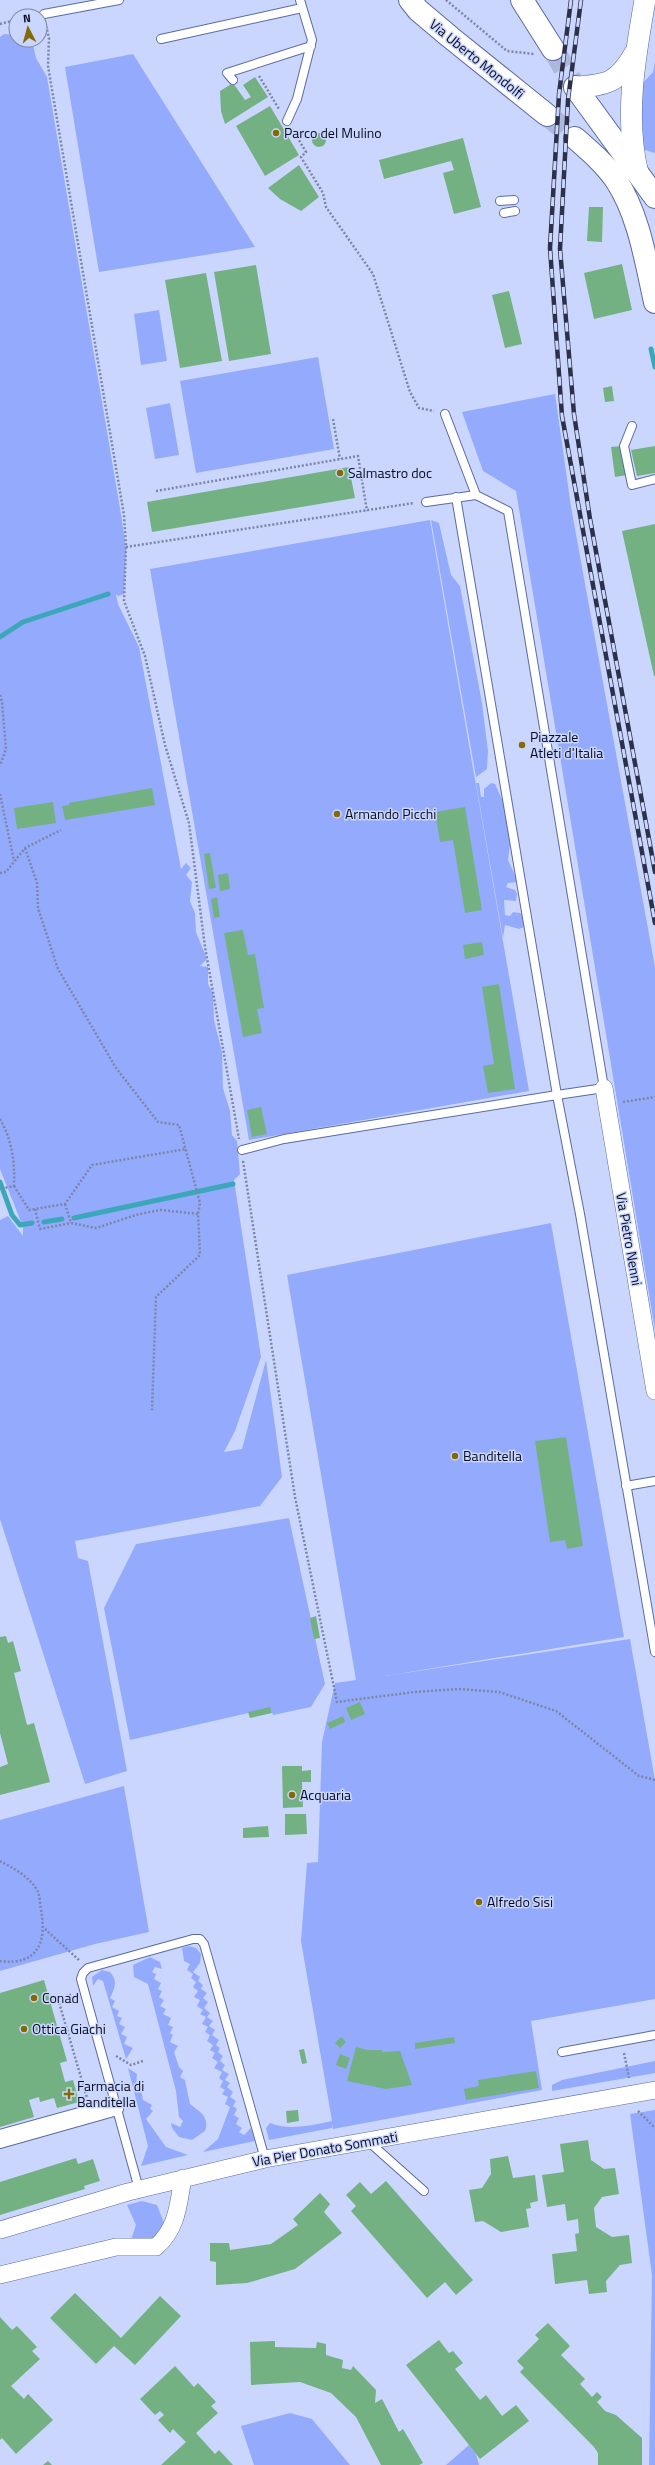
<svg xmlns="http://www.w3.org/2000/svg" width="655" height="2465" viewBox="0 0 655 2465" font-family="'Titillium Web',sans-serif">
<rect width="100%" height="100%" fill="#cad6fd"/>
<path fill="#94abfd" d="M 4,34 L 16,35 L 16,40 L 32,40 L 36,58 L 47,77 L 122,520 L 126,550 L 124,594 L 118,596 L 116,594 L 118,604 L 139,647 L 181,869 L 186,863 L 191,868 L 186,875 L 192,882 L 190,901 L 195,913 L 196,932 L 207,959 L 200,966 L 208,967 L 208,984 L 213,993 L 214,1020 L 222,1052 L 223,1088 L 230,1111 L 232,1135 L 237,1141 L 240,1174 L 234,1180 L 261,1357 L 235,1431 L 224,1452 L 242,1449 L 266,1360 L 282,1477 L 260,1506 L 75,1541 L 78,1558 L 88,1561 L 127,1771 L 85,1784 L 0,1519 L 0,1220 L 8,1216 L 23,1236 L 23,1227 L 0,1169 L 0,37 Z
M 133,54 L 255,247 L 99,272 L 65,67 Z
M 655,62 L 655,153 L 638,148 L 642,84 L 653,72 Z
M 159,310 L 167,361 L 141,365 L 134,314 Z
M 318,357 L 334,449 L 196,473 L 180,381 Z
M 555,394 L 571,507 L 655,967 L 655,1330 L 516,491 L 483,471 L 462,412 Z
M 170,403 L 179,455 L 155,459 L 146,408 Z
M 430,520 L 529,1091 L 249,1140 L 150,569 Z
M 431,520 L 439,523 L 451,575 L 460,586 L 482,703 L 488,751 L 487,769 L 476,777 Z
M 476,783 L 479,783 L 481,797 L 484,797 L 484,789 L 491,783 L 495,784 L 506,808 L 510,844 L 508,860 L 518,882 L 508,883 L 506,887 L 515,890 L 517,894 L 516,901 L 504,900 L 505,915 L 510,916 L 513,912 L 520,913 L 530,918 L 529,925 L 519,929 L 505,925 L 503,938 Z
M 551,1223 L 624,1637 L 385,1676 L 630,1639 L 655,1780 L 655,1999 L 531,2021 L 542,2090 L 333,2129 L 332,2124 L 332,2128 L 269,2140 L 266,2128 L 270,2123 C 288,2131 313,2125 332,2121 L 301,1941 L 307,1863 L 318,1862 L 322,1742 L 335,1683 L 356,1680 L 287,1275 Z
M 289,1518 L 325,1684 L 311,1707 L 273,1715 L 270,1708 L 130,1740 L 104,1608 L 136,1544 Z
M 124,1786 L 149,1932 L 95,1944 L 0,1971 L 0,1820 Z
M 189,1946 L 196,1948 L 201,1954 L 200,1963 L 193,1972 L 200,1977 L 198,1981 L 203,1985 L 201,1989 L 207,1993 L 203,1998 L 208,2002 L 204,2008 L 210,2013 L 207,2017 L 213,2021 L 209,2026 L 215,2030 L 212,2035 L 219,2040 L 216,2045 L 220,2048 L 218,2052 L 223,2056 L 220,2061 L 225,2065 L 222,2070 L 229,2074 L 225,2080 L 230,2083 L 227,2087 L 233,2092 L 230,2097 L 236,2101 L 233,2106 L 237,2109 L 234,2115 L 239,2118 L 236,2124 L 242,2128 L 239,2132 L 244,2135 L 251,2128 L 255,2141 L 203,2152 L 218,2139 L 230,2107 L 225,2104 L 228,2097 L 222,2094 L 225,2090 L 220,2087 L 223,2081 L 219,2078 L 222,2072 L 214,2068 L 218,2062 L 212,2058 L 215,2053 L 210,2050 L 213,2045 L 207,2041 L 210,2035 L 205,2032 L 208,2027 L 202,2024 L 206,2017 L 200,2014 L 203,2010 L 197,2006 L 200,2000 L 194,1997 L 198,1991 L 193,1987 L 196,1982 L 191,1978 L 193,1974 L 187,1970 L 190,1964 L 184,1961 L 182,1948 Z
M 150,1957 L 160,1962 L 162,1969 L 155,1967 L 152,1972 L 156,1974 L 154,1979 L 161,1983 L 158,1989 L 162,1991 L 159,1997 L 164,2000 L 160,2006 L 166,2009 L 163,2014 L 171,2018 L 168,2025 L 173,2027 L 170,2033 L 173,2035 L 170,2042 L 178,2046 L 174,2052 L 179,2067 L 183,2071 L 180,2077 L 185,2080 L 190,2104 C 200,2112 210,2117 205,2131 L 192,2140 L 179,2137 L 172,2128 L 171,2123 L 180,2127 L 183,2121 L 179,2117 L 176,2091 L 148,1984 L 134,1977 L 133,1965 Z
M 102,1970 L 110,1972 C 118,1981 115,1988 110,1998 L 115,2001 L 112,2007 L 119,2011 L 117,2016 L 122,2018 L 119,2024 L 125,2027 L 121,2034 L 127,2037 L 124,2044 L 133,2048 L 126,2059 L 103,1981 L 98,1979 L 93,1986 L 92,1977 Z
M 655,2061 L 655,2073 L 552,2091 L 552,2085 L 562,2080 Z
M 128,2068 L 137,2074 L 136,2085 L 141,2090 L 143,2100 L 152,2105 L 150,2109 L 153,2111 L 146,2119 L 166,2147 L 188,2155 L 141,2166 L 148,2146 Z
M 655,2110 L 655,2465 L 649,2465 L 652,2275 L 630,2114 Z
M 142,2201 L 157,2205 L 164,2223 L 154,2241 L 131,2240 L 136,2225 L 127,2205 Z
M 290,2413 L 312,2419 L 350,2465 L 254,2465 L 241,2426 Z
M 469,2445 L 476,2454 L 479,2465 L 446,2465 Z"/>
<g fill="none" stroke-linecap="round" stroke-linejoin="round">
<path stroke="#3ca7b9" stroke-width="5" d="M 651,349 L 655,367
M 0,637 L 23,622 L 108,594
M 0,1182 L 12,1215 L 20,1225 L 32,1223
M 74,1218 L 233,1184
M 44,1222 L 62,1219"/>
</g>
<path fill="#73b183" d="M 255,77 L 268,97 L 225,124 L 221,111 L 220,91 L 233,83 L 245,100 L 251,97 L 243,85 Z
M 270,106 L 299,155 L 265,176 L 236,126 Z
M312 140a7 7 0 1 1 14 0a7 7 0 1 1-14 0Z
M 463,138 L 481,207 L 454,214 L 443,173 L 454,170 L 451,161 L 384,179 L 379,160 Z
M 299,165 L 319,197 L 301,211 L 280,199 L 268,188 Z
M 589,207 L 603,207 L 602,242 L 587,241 Z
M 622,264 L 632,310 L 594,319 L 584,273 Z
M 256,265 L 271,354 L 229,361 L 214,272 Z
M 206,273 L 222,361 L 180,368 L 165,280 Z
M 509,291 L 522,344 L 505,348 L 492,295 Z
M 612,386 L 614,401 L 605,402 L 603,388 Z
M 622,446 L 627,475 L 615,477 L 611,447 Z
M 655,446 L 655,473 L 637,476 L 631,450 Z
M 349,467 L 355,498 L 152,532 L 147,502 Z
M 655,524 L 655,676 L 654,676 L 622,531 Z
M 152,788 L 155,805 L 65,820 L 62,806 L 69,805 L 69,803 Z
M 53,802 L 56,823 L 17,829 L 14,808 Z
M 465,807 L 482,910 L 465,913 L 453,840 L 440,842 L 435,812 Z
M 210,853 L 216,888 L 209,889 L 204,854 Z
M 228,873 L 230,889 L 220,891 L 218,875 Z
M 217,897 L 220,917 L 214,918 L 211,899 Z
M 243,930 L 248,955 L 255,954 L 264,1008 L 257,1009 L 262,1033 L 243,1037 L 224,933 Z
M 482,942 L 484,955 L 465,959 L 463,945 Z
M 499,984 L 515,1089 L 488,1093 L 483,1066 L 494,1064 L 482,987 Z
M 261,1107 L 267,1134 L 252,1137 L 247,1110 Z
M 566,1437 L 583,1546 L 567,1549 L 565,1540 L 550,1542 L 535,1441 Z
M 316,1616 L 320,1638 L 314,1639 L 310,1618 Z
M 6,1636 L 8,1643 L 13,1641 L 21,1671 L 14,1673 L 27,1725 L 34,1723 L 50,1782 L 0,1795 L 0,1767 L 8,1764 L 0,1733 L 0,1637 Z
M 360,1702 L 365,1714 L 351,1720 L 346,1708 Z
M 270,1707 L 272,1713 L 250,1718 L 248,1712 Z
M 343,1716 L 345,1722 L 330,1729 L 327,1723 Z
M 282,1766 L 302,1766 L 302,1771 L 311,1770 L 311,1782 L 302,1782 L 303,1807 L 283,1808 Z
M 285,1814 L 306,1814 L 307,1834 L 285,1835 Z
M 268,1826 L 269,1837 L 243,1838 L 243,1828 Z
M 44,1980 L 67,2061 L 60,2063 L 65,2082 L 73,2080 L 79,2102 L 57,2108 L 54,2098 L 40,2102 L 39,2097 L 29,2100 L 34,2117 L 0,2127 L 0,1993 Z
M 341,2037 L 346,2042 L 340,2048 L 335,2043 Z
M 454,2037 L 455,2043 L 415,2049 L 415,2043 Z
M 356,2047 L 368,2050 L 382,2050 L 382,2052 L 400,2051 L 412,2085 L 386,2089 L 347,2081 Z
M 304,2049 L 307,2063 L 302,2064 L 299,2050 Z
M 340,2054 L 350,2058 L 346,2069 L 336,2065 Z
M 536,2071 L 539,2088 L 466,2100 L 464,2089 L 479,2086 L 478,2080 Z
M 298,2110 L 299,2121 L 287,2123 L 286,2111 Z
M 588,2140 L 591,2160 L 604,2169 L 615,2168 L 619,2194 L 602,2197 L 594,2208 L 596,2227 L 612,2237 L 629,2235 L 632,2263 L 620,2265 L 606,2281 L 607,2292 L 589,2294 L 587,2280 L 555,2284 L 552,2254 L 577,2251 L 575,2234 L 579,2233 L 578,2219 L 567,2221 L 565,2204 L 547,2207 L 542,2175 L 564,2172 L 560,2144 Z
M 508,2156 L 513,2178 L 535,2175 L 538,2201 L 530,2203 L 531,2208 L 526,2209 L 529,2227 L 501,2232 L 483,2221 L 475,2222 L 469,2190 L 482,2188 L 491,2174 L 490,2159 Z
M 76,2158 L 78,2164 L 93,2159 L 100,2181 L 84,2186 L 85,2189 L 0,2215 L 0,2182 Z
M 386,2181 L 473,2280 L 456,2295 L 445,2282 L 427,2298 L 351,2211 L 356,2206 L 346,2195 L 360,2182 L 371,2194 Z
M 320,2193 L 330,2204 L 324,2212 L 342,2233 L 295,2269 L 247,2283 L 216,2285 L 216,2262 L 210,2261 L 210,2243 L 229,2243 L 230,2250 L 271,2244 L 298,2225 L 293,2219 Z
M 75,2293 L 121,2338 L 160,2296 L 181,2316 L 135,2365 L 114,2346 L 96,2364 L 50,2318 Z
M 0,2317 L 12,2330 L 17,2326 L 37,2347 L 32,2351 L 40,2359 L 11,2386 L 24,2399 L 28,2394 L 53,2420 L 16,2454 L 2,2438 L 0,2440 Z
M 548,2323 L 570,2346 L 561,2355 L 585,2379 L 580,2384 L 592,2397 L 597,2392 L 602,2397 L 597,2402 L 605,2411 L 616,2415 L 642,2438 L 642,2465 L 598,2465 L 598,2453 L 594,2447 L 520,2372 L 524,2368 L 517,2361 L 539,2339 L 535,2335 Z
M 439,2340 L 449,2353 L 453,2351 L 463,2363 L 455,2369 L 480,2400 L 486,2395 L 502,2416 L 516,2405 L 529,2421 L 480,2459 L 406,2365 Z
M 275,2341 L 275,2347 L 316,2348 L 317,2342 L 326,2344 L 326,2355 L 343,2360 L 342,2368 L 351,2370 L 353,2366 L 376,2390 L 375,2403 L 382,2399 L 399,2432 L 403,2429 L 423,2463 L 419,2465 L 381,2465 L 356,2417 L 331,2393 L 300,2382 L 251,2385 L 250,2342 Z
M 175,2366 L 194,2387 L 198,2383 L 216,2402 L 211,2406 L 218,2413 L 196,2433 L 215,2454 L 219,2450 L 233,2465 L 161,2465 L 186,2442 L 173,2429 L 170,2433 L 158,2420 L 164,2415 L 160,2411 L 155,2415 L 140,2399 Z
M 48,2461 L 52,2465 L 43,2465 Z"/>
<g fill="none" stroke-linecap="round" stroke-linejoin="round">
<path stroke="#adb8dc" stroke-width="22" stroke-dasharray="22 11" stroke-linecap="butt" d="M 553,49 L 575,87
M 547,115 L 575,138"/>
<defs>
<path id="service" d="M 44,14 L 119,0
M 161,39 L 302,8
M 233,80 L 227,73 L 311,46
M 287,121 L 297,99 L 312,40 L 300,0
M 500,201 L 514,200
M 504,213 L 515,211
M 445,414 L 476,495
M 632,426 L 624,446 L 632,485 L 655,479
M 426,502 L 476,495 L 508,511 L 604,1088 L 557,1095 L 456,497
M 242,1150 L 284,1139 L 557,1095 L 580,1214 L 655,1652
M 626,1486 L 655,1481
M 562,2052 L 655,2035
M 0,2134 L 115,2102
M 369,2142 L 424,2191
M 139,2189 L 81,1979 L 83,1973 L 88,1968 L 193,1939 L 200,1939 L 204,1944 L 265,2159"/>
<path id="pedestrian" d="M 0,2142 L 117,2109"/>
<path id="minor" d="M 604,1088 L 655,1391
M 0,2230 L 128,2192 L 265,2159 L 655,2090
M 0,2275 L 116,2247 L 156,2247 C 178,2227 178,2205 183,2178"/>
<path id="tertiary" d="M 575,87 C 608,85 618,83 635,53
M 638,174 C 624,117 635,57 645,0"/>
<path id="secondary" d="M 410,0 L 418,10 L 450,37 L 547,115
M 522,0 L 553,49
M 575,87 L 655,197
M 575,138 C 590,151 605,164 616,180 C 639,215 646,262 655,302"/>
</defs>
<use href="#service" stroke="#5a6aa4" stroke-width="10"/>
<use href="#pedestrian" stroke="#5a6aa4" stroke-width="14"/>
<use href="#minor" stroke="#5a6aa4" stroke-width="18"/>
<use href="#tertiary" stroke="#5a6aa4" stroke-width="22"/>
<use href="#secondary" stroke="#5a6aa4" stroke-width="24"/>
<path stroke="#7c85a5" stroke-width="2.5" stroke-dasharray="2 2" stroke-linecap="butt" d="M 446,0 L 507,51 L 534,54
M 0,24 L 16,20
M 46,26 L 49,38 L 48,66 L 124,515 L 126,547 L 124,601 L 145,656 L 165,745 L 189,823 L 205,947 L 239,1139
M 259,76 L 279,109
M 293,130 L 306,152 L 301,157 L 323,193 L 326,207 L 373,274 L 410,392 L 419,408 L 434,411
M 333,419 L 340,459
M 156,491 L 358,456 L 367,511
M 126,547 L 414,503
M 0,695 L 2,702 L 6,749 L 0,766
M 0,794 L 14,861
M 25,848 L 37,883 L 38,908 L 58,969 L 116,1068 L 158,1122 L 179,1125 L 200,1203 L 198,1214 L 200,1255 L 156,1297 L 152,1410
M 0,873 L 6,872 L 25,848 L 61,830
M 623,1102 L 655,1097
M 0,1119 C 12,1140 15,1162 14,1186 L 0,1189
M 243,1161 L 295,1497 L 337,1702 L 414,1692 L 459,1689 L 499,1692 L 556,1711 L 639,1776 L 655,1780
M 14,1186 L 29,1210 L 65,1204 L 92,1165 L 186,1149
M 65,1204 L 71,1223 L 96,1228 L 139,1214 L 161,1210 L 198,1214
M 35,1209 L 40,1229 L 71,1223
M 0,1861 C 13,1868 31,1877 38,1892 C 40,1897 40,1904 41,1910 C 47,1942 38,1966 0,1961
M 45,1929 L 80,1961
M 58,1999 L 87,2098
M 50,2001 L 73,1994
M 624,2053 L 629,2078
M 116,2056 L 131,2065 L 143,2061
M 638,2111 L 655,2128"/>
<use href="#service" stroke="#fff" stroke-width="8"/>
<use href="#pedestrian" stroke="#fff" stroke-width="12"/>
<use href="#minor" stroke="#fff" stroke-width="17"/>
<use href="#tertiary" stroke="#fff" stroke-width="21"/>
<use href="#secondary" stroke="#fff" stroke-width="22"/>
<defs>
<path id="rail" d="M 571,0 L 559,94 L 550,248 L 562,416 L 655,923
M 581,0 L 568,100 L 560,249 L 574,414 L 590,519 L 655,872"/>
</defs>
<use href="#rail" stroke="#2c3149" stroke-width="4.5"/>
<use href="#rail" stroke="#cad6fd" stroke-width="3" stroke-dasharray="9" stroke-linecap="butt"/>
</g>
<g fill="#846a04" stroke="#cad6fd" stroke-width="1.5">
<circle cx="276" cy="133" r="4"/>
<circle cx="340" cy="473" r="4"/>
<circle cx="522" cy="745" r="4"/>
<circle cx="337" cy="814" r="4"/>
<circle cx="455" cy="1456" r="4"/>
<circle cx="292" cy="1795" r="4"/>
<circle cx="479" cy="1902" r="4"/>
<circle cx="34" cy="1998" r="4"/>
<circle cx="24" cy="2029" r="4"/>
<path d="M67 2088h4v4h4v4h-4v4h-4v-4h-4v-4h4z"/>
</g>
<g text-anchor="middle" stroke-width="3" stroke-linejoin="round" paint-order="stroke">
<g font-size="14" fill="#070b20" stroke="#cad6fd">
<text transform="translate(477 59) rotate(39)" y="5">Via Uberto Mondolfi</text>
<text transform="translate(629 1239) rotate(80)" y="5">Via Pietro Nenni</text>
<text transform="translate(325 2149) rotate(-10)" y="5">Via Pier Donato Sommati</text>
</g>
<g font-size="14" fill="#070b20" stroke="#cad6fd" text-anchor="start">
<text x="284" y="138">Parco del Mulino</text>
<text x="348" y="478">Salmastro doc</text>
<text x="530" y="742">Piazzale<tspan x="530" dy="16">Atleti d'Italia</tspan></text>
<text x="345" y="819">Armando Picchi</text>
<text x="463" y="1461">Banditella</text>
<text x="300" y="1800">Acquaria</text>
<text x="487" y="1907">Alfredo Sisi</text>
<text x="42" y="2003">Conad</text>
<text x="32" y="2034">Ottica Giachi</text>
<text x="77" y="2091">Farmacia di<tspan x="77" dy="16">Banditella</tspan></text>
</g>
</g>
<g transform="translate(28 28) rotate(354)"><circle r="19" fill="#cad6fd" stroke="#7c85a5"/>
<path d="M0-3L7 15L0 10L-7 15Z" fill="#846a04"/>
<text y="-6" font-size="11" font-weight="bold" text-anchor="middle" fill="#070b20">N</text>
</g>
</svg>
